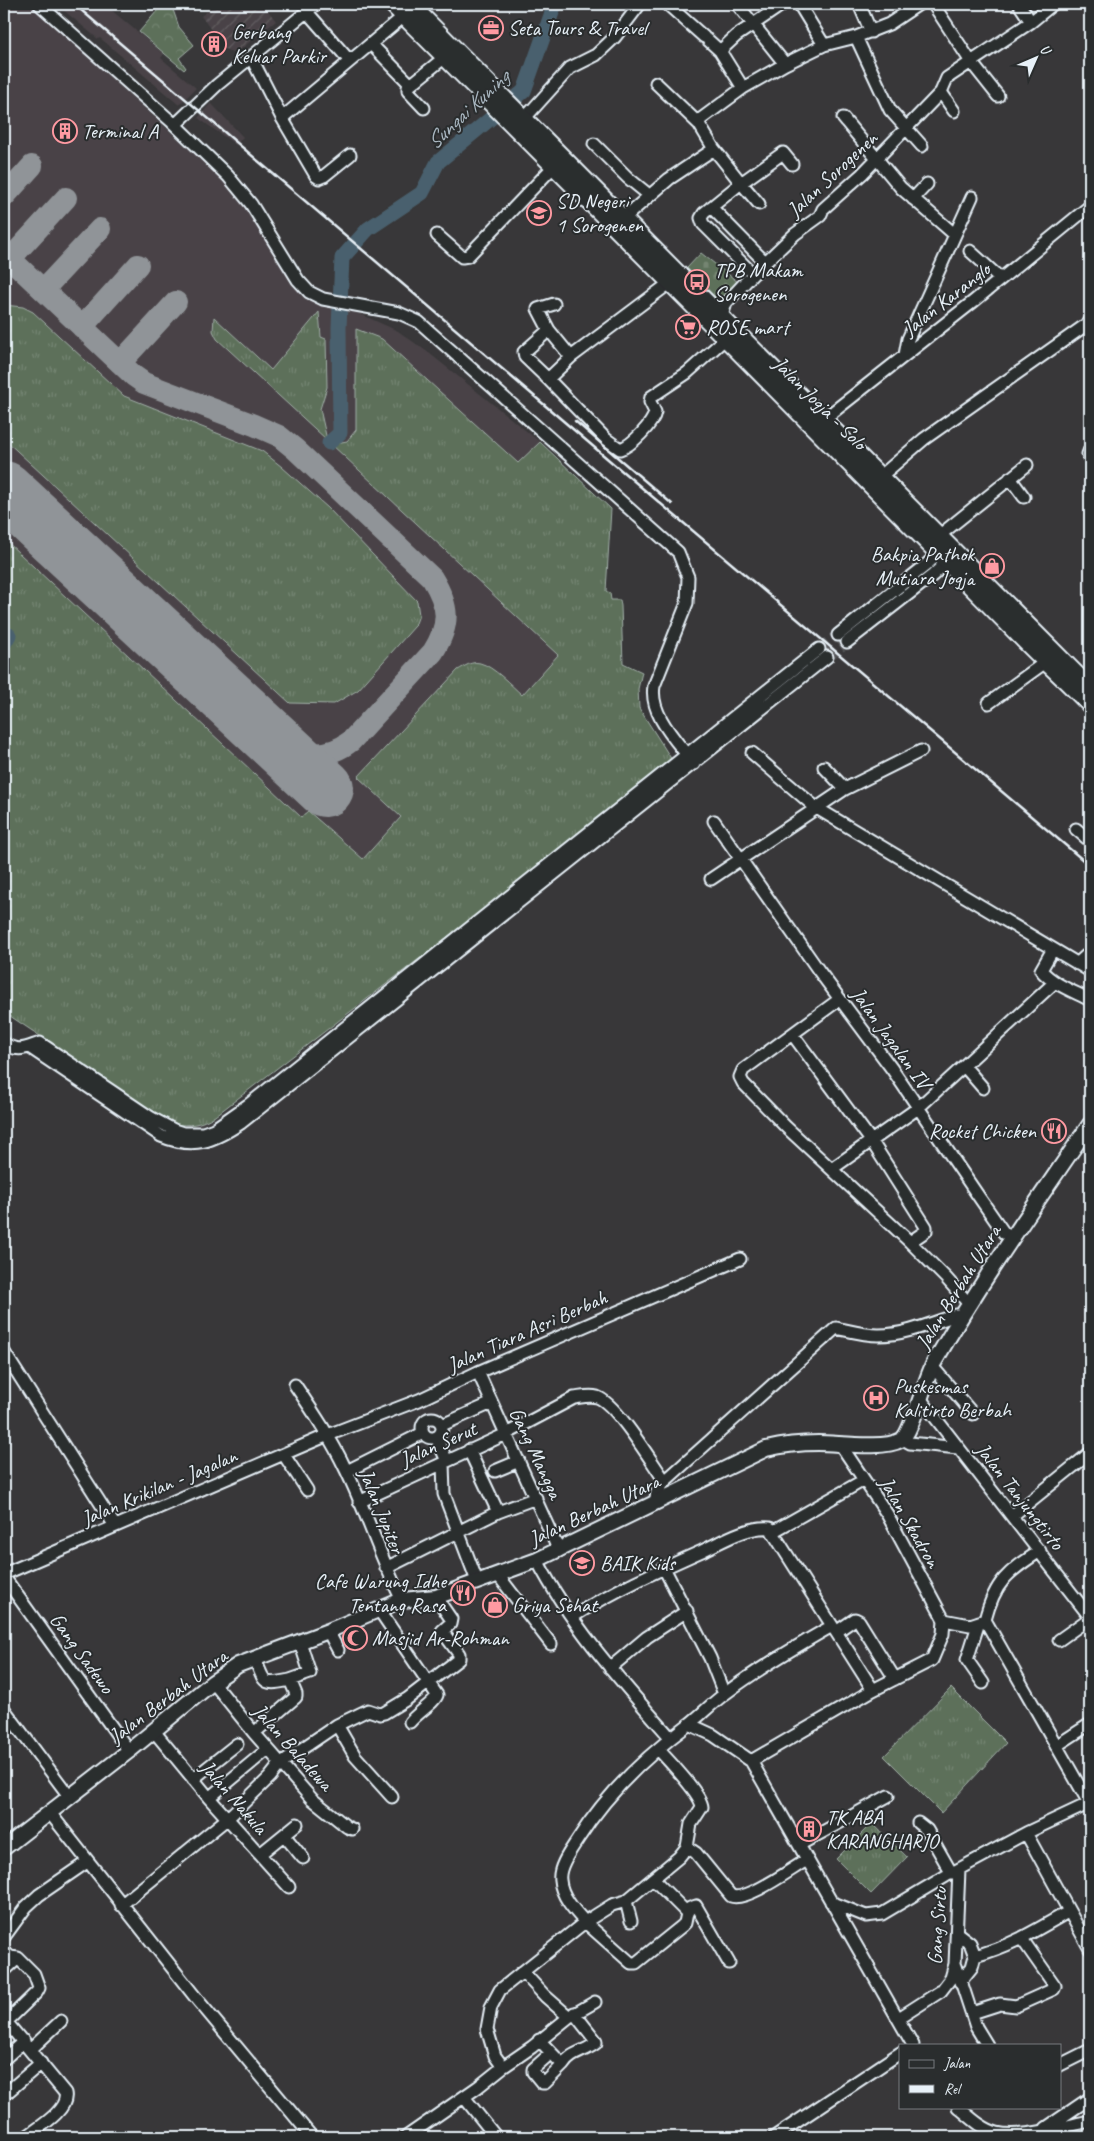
<svg xmlns="http://www.w3.org/2000/svg" width="1094" height="2141" viewBox="0 0 1094 2141" font-family="Caveat,sans-serif">
<defs>
<pattern id="industrial-furrows" width="10" height="10" patternUnits="userSpaceOnUse" patternTransform="scale(1.25)"><rect width="10" height="10" fill="#484246"/><path d="M-1 1l2-2M0 10L10 0M9 11l2-2" fill="none" stroke="#625e61"/></pattern>
<pattern id="grass-tufts" width="24" height="20" patternUnits="userSpaceOnUse" patternTransform="scale(1.25)"><rect width="24" height="20" fill="#5d705a"/><path d="M3 7l-1-3M5 7V3M7 7l1-3M15 17l-1-3M17 17v-4M19 17l1-3" fill="none" stroke="#748572"/></pattern>
<pattern id="forest-crowns" width="20" height="18" patternUnits="userSpaceOnUse" patternTransform="scale(1.25)"><rect width="20" height="18" fill="#5d705a"/><path d="M2 6a3 3 0 1 1 6 0M12 15a3 3 0 1 1 6 0" fill="none" stroke="#748572"/></pattern>
<pattern id="cemetery-stones" width="16" height="16" patternUnits="userSpaceOnUse" patternTransform="scale(1.25)"><rect width="16" height="16" fill="#5d705a"/><path d="M2 7V4a2 2 0 0 1 4 0v3zM10 15v-3a2 2 0 0 1 4 0v3z" fill="#748572"/></pattern>
</defs>
<rect width="100%" height="100%" fill="#383739"/>
<filter id="ink" filterUnits="userSpaceOnUse"><feTurbulence type="fractalNoise" baseFrequency=".02" numOctaves="2"/><feDisplacementMap in="SourceGraphic" scale="10" xChannelSelector="R" yChannelSelector="G"/><feConvolveMatrix kernelMatrix="1 2 1 2 8 2 1 2 1" color-interpolation-filters="sRGB"/></filter>
<g filter="url(#ink)">
<path fill="#484246" d="M 4,4 L 30,4 L 231,187 L 243,202 L 298,290 L 317,301 L 358,313 L 398,331 L 429,353 L 540,442 L 611,509 L 606,591 L 610,593 L 611,600 L 620,600 L 621,606 L 623,663 L 642,672 L 638,689 L 639,708 L 648,725 L 635,789 L 524,878 L 215,1116 L 202,1124 L 189,1126 L 158,1115 L 4,1012 Z
M 56,4 L 104,4 L 164,54 L 161,58 L 196,88 L 179,105 L 100,38 L 98,39 Z
M 211,103 L 243,137 L 236,145 L 198,118 Z"/>
<path fill="url(#industrial-furrows)" d="M 217,4 L 263,4 L 276,21 L 237,52 L 231,52 L 225,49 L 201,16 Z"/>
<path fill="url(#grass-tufts)" stroke="#a2b0a9" d="M 4,305 L 23,307 L 33,312 L 124,396 L 262,451 L 282,467 L 328,508 L 417,601 L 419,615 L 415,626 L 358,690 L 334,704 L 290,703 L 4,439 Z
M 319,312 L 321,337 L 326,339 L 327,387 L 320,409 L 327,440 L 217,339 L 213,331 L 214,317 L 271,370 Z
M 356,329 L 382,339 L 518,463 L 540,442 L 611,509 L 606,591 L 610,593 L 611,600 L 620,600 L 621,606 L 623,663 L 642,672 L 638,689 L 639,708 L 672,760 L 524,878 L 215,1116 C 200,1125 190,1126 172,1124 L 4,1012 L 4,539 L 301,817 L 308,811 L 363,859 L 401,817 L 358,777 L 458,670 C 465,666 472,661 480,663 C 493,666 512,686 522,695 L 558,655 L 331,444 L 347,441 L 356,430 Z
M 951,1688 L 1006,1743 L 941,1813 L 884,1756 Z
M 872,1823 L 907,1857 L 871,1894 L 836,1859 Z"/>
<path fill="url(#forest-crowns)" stroke="#a2b0a9" d="M 163,4 L 171,4 L 179,27 L 194,45 L 179,58 L 186,68 L 184,70 L 139,32 Z"/>
<path fill="url(#cemetery-stones)" stroke="#a2b0a9" d="M 701,253 L 743,286 L 725,307 L 687,268 Z"/>
<g fill="none" stroke-linecap="round" stroke-linejoin="round">
<path stroke="#4a616e" stroke-width="15" d="M 329,443 L 340,433 L 339,328 L 342,258 L 368,229 L 422,193 L 438,162 L 524,91 L 555,4
M 4,644 L 9,635"/>
<path stroke="#909498" stroke-width="22" d="M 4,197 L 32,166
M 4,253 L 134,376 L 144,383 L 254,425 L 279,436 L 295,449 L 432,578 C 449,606 451,623 433,652 L 351,741 C 324,762 295,755 269,735
M 10,259 L 66,198
M 43,290 L 100,229
M 82,327 L 138,265
M 120,363 L 176,302"/>
<path stroke="#909498" stroke-width="58" d="M 4,490 L 325,788"/>
<path stroke="#525356" stroke-width="11" stroke-dasharray="11 5.5" stroke-linecap="butt" d="M 819,649 L 838,635
M 827,657 L 847,642"/>
<defs>
<path id="minor" d="M 39,4 L 172,122 L 228,176 L 251,204 L 298,280 L 309,292 L 323,299 L 399,313 L 419,322 L 678,552 L 688,577 L 687,603 L 654,686 C 649,715 678,742 694,764
M 667,4 L 704,37
M 737,4 L 785,64
M 799,4 L 824,45
M 859,4 L 871,32
M 933,4 L 971,62 L 998,96
M 307,12 L 349,60
M 1031,22 L 1053,4
M 856,37 L 890,110 L 922,146
M 708,40 L 720,51 L 743,88
M 371,44 L 410,84
M 720,51 L 736,36 L 783,4
M 251,57 L 282,118 L 316,176 L 319,178 L 324,176 L 350,155
M 656,83 L 699,124
M 941,92 L 954,111
M 424,108 L 408,91 L 408,87 L 445,57
M 282,118 L 404,16
M 843,118 L 901,188 L 954,234
M 524,119 L 570,68 L 596,55 L 615,37 L 640,4
M 175,125 L 217,85 L 316,4
M 594,144 L 628,178 L 649,195
M 714,149 L 741,183 L 783,153 L 792,164
M 913,199 L 927,184
M 711,207 L 765,262
M 624,218 L 669,179 L 714,149 L 699,124 L 701,119 L 743,88 L 785,64 L 824,45 L 856,37 L 889,24 L 919,4
M 437,235 L 462,257 L 468,256 L 555,165
M 970,251 L 1001,279
M 753,274 L 703,224 L 701,218 L 704,213 L 741,183 L 759,204
M 671,282 L 571,357 L 548,379 L 606,439 L 620,449 C 631,446 653,424 655,412 L 650,402 L 651,397 L 687,373 L 726,338
M 722,316 L 726,303 L 753,274 L 795,234 L 820,216 L 823,209 L 862,174 L 941,92 L 947,78 L 1031,22 L 1019,4
M 549,330 L 571,357
M 905,355 L 908,339 L 972,197
M 548,379 L 525,357 L 524,352 L 549,330 L 538,309 L 554,304
M 824,419 L 974,301 L 1090,206
M 1090,449 L 1088,454 L 1090,459
M 881,476 L 924,439 L 1090,322
M 1010,478 L 1024,497
M 940,535 L 1027,465
M 838,635 L 925,566 L 943,549
M 847,642 L 933,575 L 952,557
M 989,703 L 1047,661
M 752,753 L 815,807 L 1090,971
M 824,767 L 845,789
M 714,821 L 819,971 L 892,1069 L 979,1197 L 1004,1233 L 1012,1238
M 1076,829 L 1090,841
M 711,879 L 845,789 L 921,751
M 1053,949 L 1041,970 C 1052,984 1075,992 1090,1000
M 1077,964 L 1090,952
M 840,999 L 743,1070 L 740,1077 L 743,1083 L 786,1127 L 910,1242 L 946,1278 L 969,1304
M 793,1035 L 872,1142 L 926,1227 L 926,1231 L 910,1242
M 4,1043 C 18,1053 25,1048 40,1043 L 150,1117 L 174,1130 L 183,1133 L 203,1133 L 214,1129 L 248,1105 L 819,649
M 29,1047 L 161,1136 C 194,1150 214,1141 241,1123 L 827,657
M 964,1066 L 983,1088
M 833,1168 L 918,1108 L 1055,982
M 4,1352 L 115,1526
M 932,1366 L 973,1414
M 478,1372 L 559,1551
M 295,1385 C 314,1413 332,1440 346,1470 C 367,1513 380,1558 402,1600
M 919,1400 L 923,1402 L 1090,1617
M422 1428a10 10 0 1 1 20 0a10 10 0 1 1-20 0Z
M 442,1425 L 492,1403
M 436,1437 L 447,1461
M 903,1439 L 910,1443 L 958,1448
M 840,1444 L 887,1514 L 944,1620
M 469,1450 L 498,1512
M 284,1455 L 307,1490
M 443,1463 L 444,1494 L 477,1581
M 347,1471 L 423,1433
M 495,1471 L 519,1461
M 359,1502 L 506,1434 L 574,1398 C 582,1397 590,1395 597,1397 C 617,1404 652,1463 665,1481
M 655,1503 L 657,1492 L 665,1481 L 836,1328 C 850,1331 865,1335 879,1335 C 905,1335 932,1323 956,1315 L 961,1316
M 1012,1516 L 1090,1453
M 774,1531 L 864,1480
M 537,1560 C 571,1626 621,1681 670,1737
M 386,1568 L 498,1512 L 536,1498
M 664,1568 L 710,1658 L 724,1694
M 4,1574 L 328,1435 L 419,1400 L 478,1372 L 740,1259
M 498,1575 L 551,1644
M 4,1577 L 129,1751
M 379,1610 L 437,1695 C 435,1702 416,1714 410,1722
M 572,1617 C 613,1591 657,1571 702,1551 C 723,1541 747,1526 770,1528 L 873,1690
M 985,1620 L 1089,1803
M 979,1622 L 967,1660 L 983,1683
M 328,1631 L 338,1650
M 836,1632 L 855,1619 L 859,1621 L 895,1679
M 1059,1640 L 1090,1618
M 255,1659 C 265,1683 262,1686 290,1680
M 610,1668 L 647,1637 L 687,1611
M 213,1682 L 254,1733 L 312,1799 L 347,1827 L 352,1829
M 4,1709 L 69,1796
M 689,1724 L 713,1735 L 751,1761 L 913,2045
M 337,1725 L 355,1756 L 392,1797
M 153,1730 L 209,1798 L 289,1887
M 254,1733 L 296,1697 L 296,1694 L 290,1680 L 310,1673 L 300,1642
M 1056,1746 L 1090,1724
M 751,1761 L 873,1690 L 932,1660 L 943,1634 L 944,1620 L 970,1625 L 985,1620 C 995,1581 1008,1572 1040,1551
M 193,1779 L 237,1744
M 209,1798 L 268,1749
M 50,1813 L 196,1998 L 312,2137
M 918,1823 L 927,1830 L 952,1874
M 1026,1833 L 1090,1949
M 284,1835 L 303,1858
M 799,1845 L 888,1796
M 687,1847 L 696,1853 L 731,1896 C 747,1902 791,1869 807,1860
M 260,1854 L 297,1824
M 653,1879 L 687,1913 L 685,1923 L 682,1926 L 636,1963 L 631,1963 L 585,1922 L 612,1905 L 626,1901 L 679,1857 L 687,1847 L 691,1824 L 702,1807 C 701,1794 668,1760 658,1749
M 626,1901 L 631,1921
M 831,1902 L 866,1916 L 882,1914 L 946,1876 L 1026,1833 L 1090,1803
M 121,1905 L 228,1818 L 270,1777 L 281,1763 L 337,1725 L 368,1710 L 380,1714 L 384,1713 L 407,1699 L 459,1659 L 459,1654 L 442,1631 L 450,1624 L 451,1619 L 436,1597
M 687,1913 L 690,1908 L 696,1906 L 729,1963
M 957,1933 L 970,1943 L 975,1956 C 1012,1946 1036,1930 1068,1912
M 4,1937 L 26,1907 L 39,1895 L 87,1862
M 4,1951 L 10,1957 L 18,1958 L 4,1971
M 956,1966 L 976,2027 L 987,2045
M 523,1972 L 545,1996 L 569,2017 L 595,2002
M 960,1982 L 972,1967 L 975,1956
M 972,2013 L 1000,2004 L 1016,2006 L 1054,1989 L 1055,1986 L 1022,1939
M 899,2018 L 941,1991 L 951,1978 L 955,1964 L 959,1870
M 4,2019 L 65,2093 C 69,2110 39,2127 26,2137
M 4,2024 L 37,1992 L 39,1988 L 34,1974 L 18,1958
M 539,2040 L 563,2065 C 571,2052 585,2052 596,2043 L 596,2041 L 574,2013
M 30,2050 L 61,2021
M 551,2053 L 533,2069 L 533,2072 L 542,2083 L 545,2083 L 563,2065
M 4,2059 L 24,2041
M 1060,2065 L 1090,2050
M 503,2067 L 532,2047 L 569,2017
M 4,2095 L 41,2063
M 464,2097 L 496,2137
M 958,2107 C 970,2117 982,2129 997,2133 C 1021,2139 1065,2126 1090,2121
M 1046,2128 L 1090,2098
M 406,2137 L 478,2087 L 503,2067 L 495,2056 L 487,2029 L 491,2007 L 500,1990 L 585,1922 C 575,1911 561,1896 560,1880 C 558,1867 571,1850 578,1839 C 606,1795 646,1756 688,1725 C 701,1715 712,1703 726,1693 C 759,1668 795,1647 832,1626
M 774,2137 L 900,2053"/>
<path id="major" d="M 4,1848 L 129,1751 L 213,1682 L 238,1665 L 328,1631 L 402,1600 L 436,1597 L 537,1560 L 766,1449 C 783,1445 801,1443 818,1443 C 839,1443 883,1450 901,1440 C 912,1434 925,1377 935,1361 C 982,1279 1037,1202 1090,1124"/>
<path id="highway" d="M 392,4 C 601,212 809,422 1016,632 C 1040,657 1066,680 1090,705
M 410,4 L 1090,688"/>
</defs>
<use href="#minor" stroke="#e8f1f8" stroke-width="15"/>
<use href="#major" stroke="#e8f1f8" stroke-width="18"/>
<use href="#highway" stroke="#e8f1f8" stroke-width="20"/>
<use href="#minor" stroke="#2a2d2e" stroke-width="11"/>
<use href="#major" stroke="#2a2d2e" stroke-width="14"/>
<use href="#highway" stroke="#2a2d2e" stroke-width="16"/>
<path stroke="#e8f1f8" stroke-width="2.5" d="M 74,4 L 622,471 L 1090,866
M 575,421 L 672,504"/>
</g>
</g>
<defs>
<symbol id="office-ring" viewBox="-11 -11 22 22"><circle r="9.5" fill="#2a2d2e" stroke="#ff9aa2" stroke-width="1.5"/><path d="M-6-3h4V-5.5h4V-3h4V5H-6ZM-1-4.5V-3h2v-1.5ZM-6 0V1H6V0Z" fill="#ff9aa2"/></symbol>
<symbol id="building-ring" viewBox="-11 -11 22 22"><circle r="9.5" fill="#2a2d2e" stroke="#ff9aa2" stroke-width="1.5"/><path d="M-4-6H4V6H1V3H-1V6H-4ZM-2.5-4.3h1.7v1.8h-1.7ZM.8-4.3h1.7v1.8H.8ZM-2.5-1h1.7V.8h-1.7ZM.8-1h1.7V.8H.8Z" fill="#ff9aa2"/></symbol>
<symbol id="school-ring" viewBox="-11 -11 22 22"><circle r="9.5" fill="#2a2d2e" stroke="#ff9aa2" stroke-width="1.5"/><path d="M0-5L7-2L0 1L-7-2ZM-4 1L0 2.5L4 1V4Q0 6-4 4Z" fill="#ff9aa2"/></symbol>
<symbol id="bus-ring" viewBox="-11 -11 22 22"><circle r="9.5" fill="#2a2d2e" stroke="#ff9aa2" stroke-width="1.5"/><path d="M-5-6H5V4H4V6H2V4H-2V6H-4V4H-5ZM-3.5-4V0h7V-4ZM-3.5 1.2v1.5H-2V1.2ZM2 1.2v1.5H3.5V1.2Z" fill="#ff9aa2"/></symbol>
<symbol id="supermarket-ring" viewBox="-11 -11 22 22"><circle r="9.5" fill="#2a2d2e" stroke="#ff9aa2" stroke-width="1.5"/><path d="M-6-5.5h2.5l.6 2H6L4.5 2H-2.5L-4.4-4H-6ZM-1.5 3.2a1.3 1.3 0 1 0 .1 0ZM3 3.2a1.3 1.3 0 1 0 .1 0Z" fill="#ff9aa2"/></symbol>
<symbol id="shop-ring" viewBox="-11 -11 22 22"><circle r="9.5" fill="#2a2d2e" stroke="#ff9aa2" stroke-width="1.5"/><path d="M-5-2.5h2.3a2.7 3.5 0 0 1 5.4 0H5L5.5 6h-11ZM-1.5-2.5h3a1.5 2.3 0 0 0-3 0Z" fill="#ff9aa2"/></symbol>
<symbol id="restaurant-ring" viewBox="-11 -11 22 22"><circle r="9.5" fill="#2a2d2e" stroke="#ff9aa2" stroke-width="1.5"/><path d="M-5-6h1v4h1v-4h1v4h1v-4h1v5L-1.5 .5V6h-2V.5L-5-1ZM5-6V6H3V1.5H1.5Q1.5-4 5-6Z" fill="#ff9aa2"/></symbol>
<symbol id="hospital-ring" viewBox="-11 -11 22 22"><circle r="9.5" fill="#2a2d2e" stroke="#ff9aa2" stroke-width="1.5"/><path d="M-5-5h3v3.5h4V-5h3V5h-3V1.5h-4V5h-3Z" fill="#ff9aa2"/></symbol>
<symbol id="mosque-ring" viewBox="-11 -11 22 22"><circle r="9.5" fill="#2a2d2e" stroke="#ff9aa2" stroke-width="1.5"/><path d="M3.5-4.9A6 6 0 1 0 3.5 4.9A5 5 0 1 1 3.5-4.9Z" fill="#ff9aa2"/></symbol>
</defs>
<g fill-rule="evenodd">
<use href="#office-ring" x="477" y="14" width="28" height="28"/>
<use href="#building-ring" x="200" y="30" width="28" height="28"/>
<use href="#building-ring" x="51" y="117" width="28" height="28"/>
<use href="#school-ring" x="525" y="199" width="28" height="28"/>
<use href="#bus-ring" x="683" y="268" width="28" height="28"/>
<use href="#supermarket-ring" x="674" y="313" width="28" height="28"/>
<use href="#shop-ring" x="978" y="552" width="28" height="28"/>
<use href="#restaurant-ring" x="1040" y="1117" width="28" height="28"/>
<use href="#hospital-ring" x="862" y="1384" width="28" height="28"/>
<use href="#school-ring" x="568" y="1549" width="28" height="28"/>
<use href="#restaurant-ring" x="449" y="1579" width="28" height="28"/>
<use href="#shop-ring" x="481" y="1591" width="28" height="28"/>
<use href="#mosque-ring" x="341" y="1624" width="28" height="28"/>
<use href="#building-ring" x="795" y="1815" width="28" height="28"/>
</g>
<g text-anchor="middle" stroke-width="4" stroke-linejoin="round" paint-order="stroke">
<g font-size="21" fill="#e8f1f8" stroke="#2a2d2e" text-anchor="start">
<text x="508" y="35">Seta Tours &amp; Travel</text>
<text x="232" y="39">Gerbang<tspan x="232" dy="24">Keluar Parkir</tspan></text>
<text x="82" y="138">Terminal A</text>
<text x="556" y="208">SD Negeri<tspan x="556" dy="24">1 Sorogenen</tspan></text>
<text x="714" y="277">TPB Makam<tspan x="714" dy="24">Sorogenen</tspan></text>
<text x="706" y="334">ROSE mart</text>
<text x="974" y="561" text-anchor="end">Bakpia Pathok<tspan x="974" dy="24">Mutiara Jogja</tspan></text>
<text x="1036" y="1138" text-anchor="end">Rocket Chicken</text>
<text x="894" y="1393">Puskesmas<tspan x="894" dy="24">Kalitirto Berbah</tspan></text>
<text x="600" y="1570">BAIK Kids</text>
<text x="446" y="1588" text-anchor="end">Cafe Warung Idhe<tspan x="446" dy="24">Tentang Rasa</tspan></text>
<text x="512" y="1612">Griya Sehat</text>
<text x="372" y="1645">Masjid Ar-Rohman</text>
<text x="826" y="1824">TK ABA<tspan x="826" dy="24">KARANGHARJO</tspan></text>
</g>
<g font-size="21" fill="#e8f1f8" stroke="#2a2d2e">
<text transform="translate(832 174) rotate(-43)" y="7">Jalan Sorogenen</text>
<text transform="translate(946 299) rotate(-38)" y="7">Jalan Karanglo</text>
<text transform="translate(820 403) rotate(45)" y="7">Jalan Jogja - Solo</text>
<text transform="translate(891 1038) rotate(54)" y="7">Jalan Jagalan IV</text>
<text transform="translate(958 1287) rotate(-58)" y="7">Jalan Berbah Utara</text>
<text transform="translate(527 1331) rotate(-24)" y="7">Jalan Tiara Asri Berbah</text>
<text transform="translate(438 1444) rotate(-24)" y="7">Jalan Serut</text>
<text transform="translate(536 1453) rotate(65)" y="7">Gang Mangga</text>
<text transform="translate(159 1487) rotate(-23)" y="7">Jalan Krikilan - Jagalan</text>
<text transform="translate(1020 1496) rotate(52)" y="7">Jalan Tanjungtirto</text>
<text transform="translate(594 1510) rotate(-25)" y="7">Jalan Berbah Utara</text>
<text transform="translate(382 1511) rotate(68)" y="7">Jalan Jupiter</text>
<text transform="translate(910 1522) rotate(60)" y="7">Jalan Skadron</text>
<text transform="translate(82 1653) rotate(54)" y="7">Gang Sadewo</text>
<text transform="translate(168 1696) rotate(-37)" y="7">Jalan Berbah Utara</text>
<text transform="translate(293 1747) rotate(48)" y="7">Jalan Baladewa</text>
<text transform="translate(234 1797) rotate(49)" y="7">Jalan Nakula</text>
<text transform="translate(937 1926) rotate(-86)" y="7">Gang Sirtu</text>
</g>
<g font-size="22" font-style="italic" fill="#a9b7c1" stroke="#2a2d2e">
<text transform="translate(467 109) rotate(-43)" y="8">Sungai Kuning</text>
</g>
</g>
<rect width="1094" height="2141" fill="none" stroke="#2a2d2e" stroke-width="20"/>
<rect x="10" y="10" width="1074" height="2121" fill="none" stroke="#e8f1f8" stroke-width="2" filter="url(#ink)"/>
<rect x="899" y="2044" width="162" height="65" fill="#2a2d2e" stroke="#767b7f"/>
<rect x="909" y="2060" width="25" height="8" fill="#2a2d2e" stroke="#767b7f"/>
<text x="944" y="2068" font-size="15" fill="#e8f1f8">Jalan</text>
<rect x="909" y="2085" width="25" height="8" fill="#e8f1f8" stroke="#767b7f"/>
<text x="944" y="2094" font-size="15" fill="#e8f1f8">Rel</text>
<g transform="translate(1036 58) rotate(45)" stroke="#2a2d2e" stroke-width="4" paint-order="stroke">
<path d="M0-4L9 19L0 12L-9 19Z" fill="#e8f1f8"/>
<text y="-8" font-size="14" font-weight="bold" text-anchor="middle" fill="#e8f1f8">U</text>
</g>
</svg>
